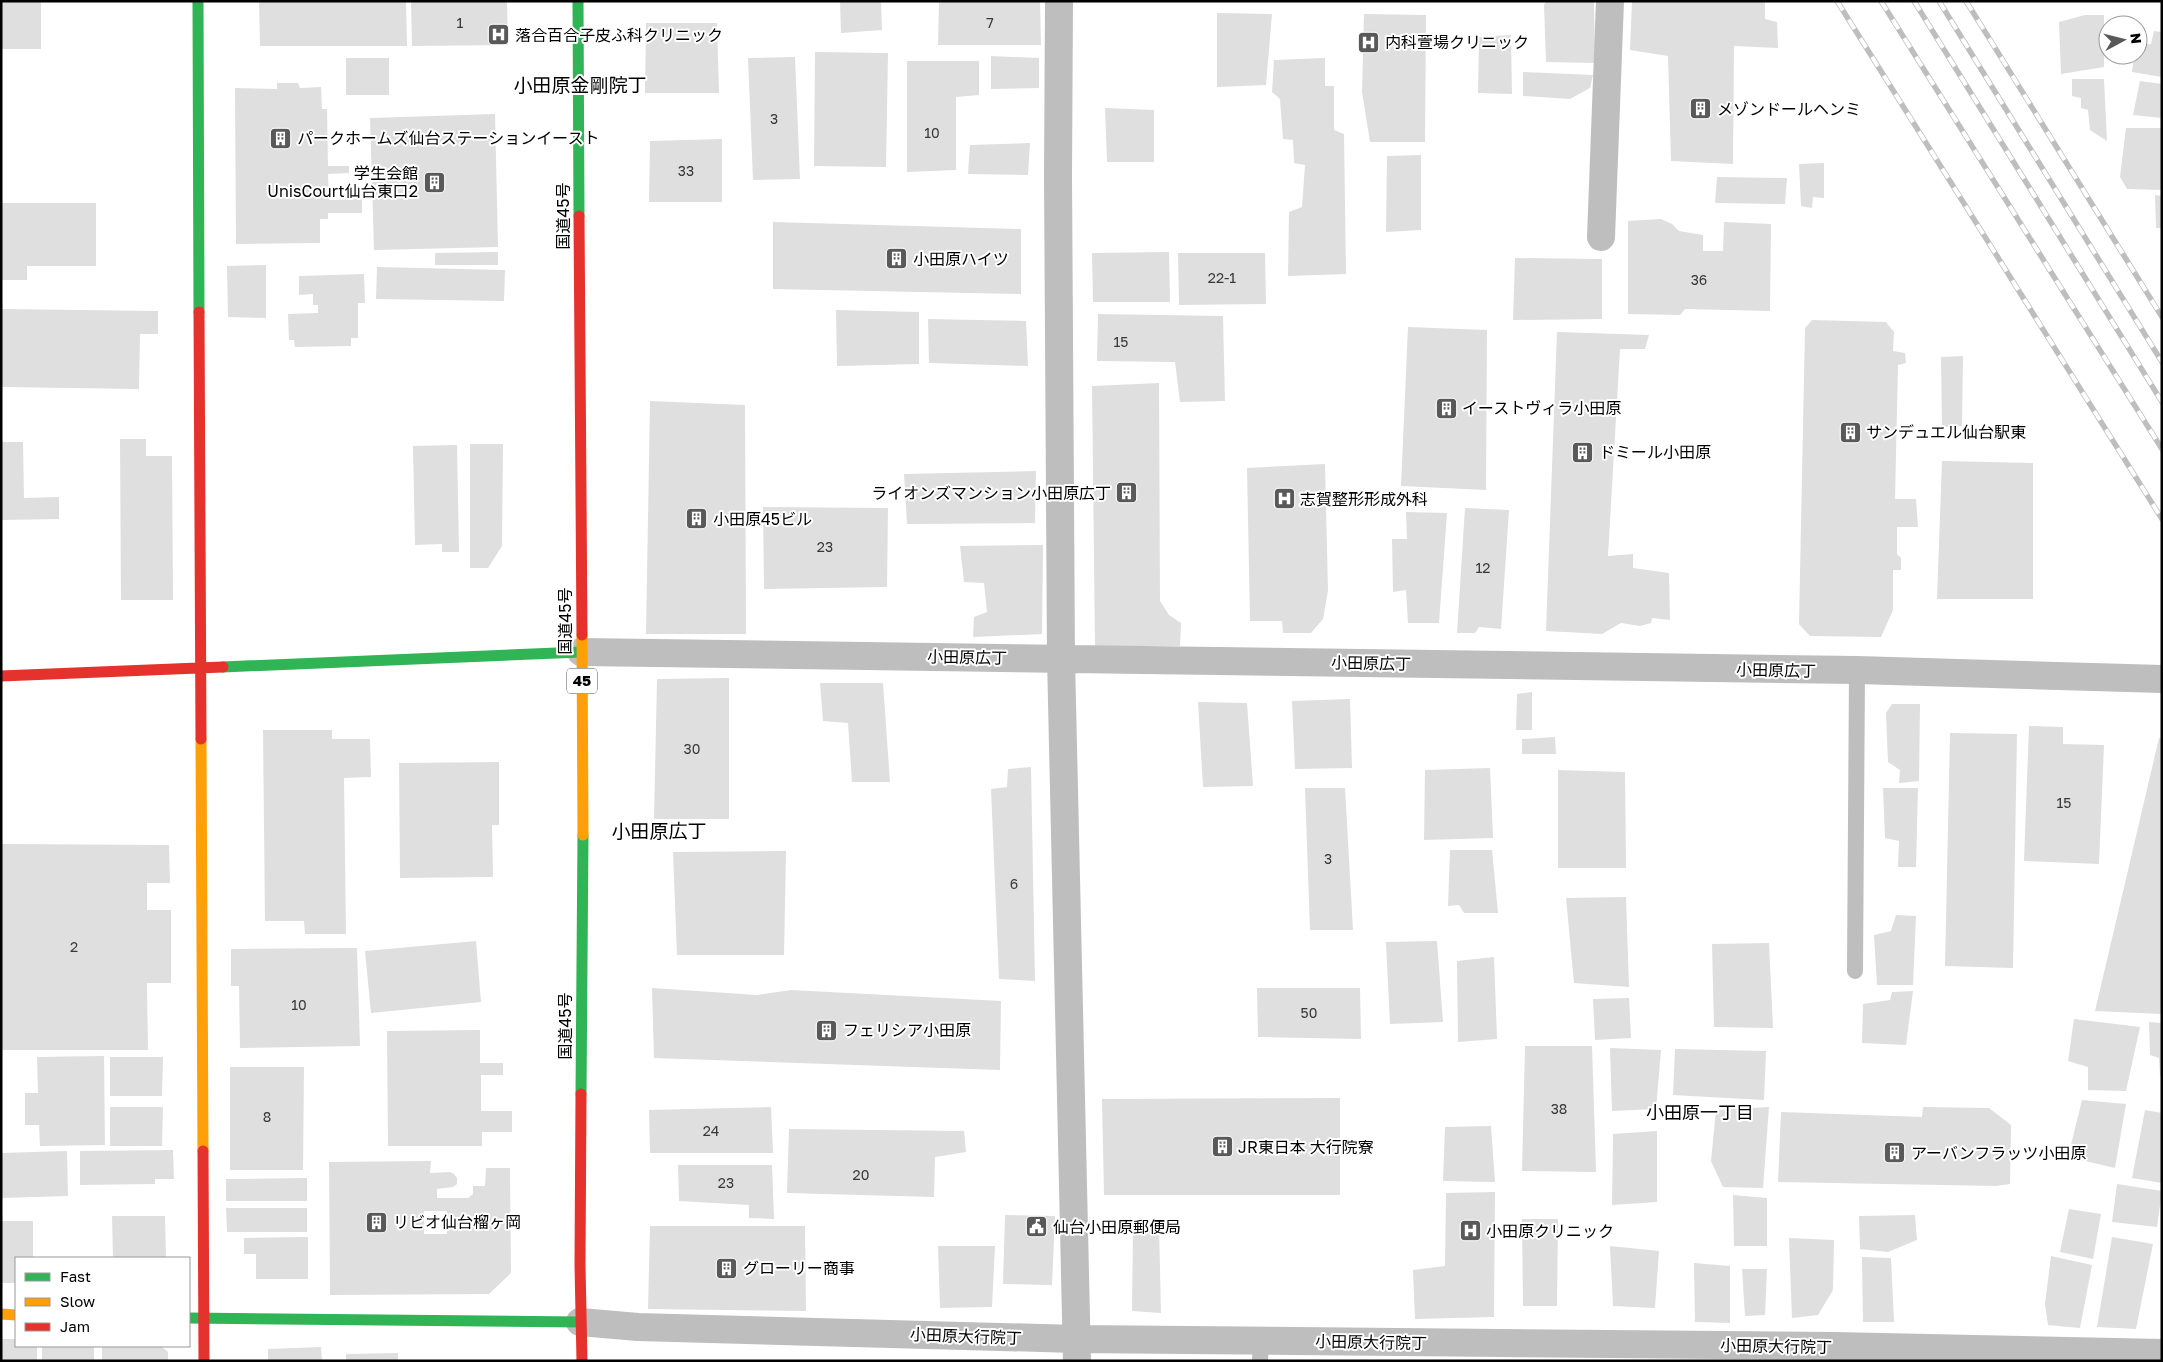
<svg xmlns="http://www.w3.org/2000/svg" width="2163" height="1362" viewBox="0 0 2163 1362" font-family="'Golos Text','Noto Sans JP',sans-serif">
<rect width="100%" height="100%" fill="#fff"/>
<path fill="#dfdfdf" fill-rule="evenodd" d="M 1,1 L 41,1 L 41,49 L 1,49 Z
M 259,1 L 406,1 L 407,46 L 260,46 Z
M 411,1 L 507,1 L 508,45 L 412,46 Z
M 840,1 L 881,1 L 882,30 L 841,33 Z
M 939,1 L 1040,1 L 1041,45 L 938,45 Z
M 1546,1 L 1594,1 L 1595,63 L 1546,62 L 1544,5 Z
M 1632,1 L 1765,1 L 1765,19 L 1777,22 L 1778,48 L 1734,46 L 1733,164 L 1671,161 L 1668,56 L 1630,50 Z
M 1217,13 L 1272,14 L 1266,85 L 1217,87 Z
M 1364,14 L 1426,15 L 1425,142 L 1370,142 L 1362,92 Z
M 2085,15 L 2104,15 L 2104,67 L 2061,74 L 2059,22 Z
M 646,23 L 717,23 L 719,93 L 645,93 Z
M 2154,31 L 2162,32 L 2162,77 L 2132,72 L 2134,55 L 2138,55 L 2138,44 L 2151,44 Z
M 1511,35 L 1512,94 L 1478,93 L 1479,37 Z
M 815,52 L 888,53 L 886,167 L 814,166 Z
M 991,56 L 1039,58 L 1039,88 L 991,89 Z
M 795,57 L 800,179 L 753,180 L 748,58 Z
M 346,58 L 389,58 L 389,95 L 346,95 Z
M 1325,58 L 1325,86 L 1334,86 L 1334,130 L 1344,134 L 1346,274 L 1288,276 L 1289,212 L 1302,207 L 1305,165 L 1294,163 L 1293,140 L 1283,139 L 1280,99 L 1272,92 L 1274,60 Z
M 907,61 L 979,61 L 979,95 L 956,97 L 956,170 L 907,172 Z
M 1523,72 L 1593,75 L 1590,88 L 1570,99 L 1523,96 Z
M 2072,79 L 2104,79 L 2107,141 L 2090,130 L 2088,110 L 2081,108 L 2081,98 L 2072,96 Z
M 2140,81 L 2162,84 L 2162,118 L 2133,115 Z
M 277,83 L 298,83 L 300,88 L 321,87 L 322,109 L 327,109 L 328,166 L 349,166 L 349,173 L 328,174 L 329,200 L 362,199 L 362,213 L 328,213 L 328,219 L 320,219 L 320,243 L 236,244 L 235,88 L 277,89 Z
M 1105,108 L 1154,110 L 1154,162 L 1107,162 Z
M 495,114 L 498,247 L 374,250 L 370,118 Z
M 2126,128 L 2162,128 L 2162,190 L 2127,189 L 2120,177 Z
M 722,139 L 722,202 L 649,202 L 650,141 Z
M 1030,143 L 1028,175 L 968,174 L 970,145 Z
M 1421,155 L 1421,230 L 1386,232 L 1387,156 Z
M 1824,163 L 1824,198 L 1813,197 L 1812,208 L 1801,206 L 1799,164 Z
M 1717,177 L 1787,178 L 1785,204 L 1715,203 Z
M 2155,195 L 2162,196 L 2162,228 L 2156,228 Z
M 1,203 L 96,203 L 96,266 L 27,266 L 27,280 L 1,280 Z
M 1661,219 L 1672,224 L 1679,231 L 1703,235 L 1703,251 L 1723,251 L 1724,222 L 1771,224 L 1770,311 L 1685,309 L 1680,315 L 1628,314 L 1628,221 Z
M 773,222 L 1021,229 L 1021,294 L 773,289 Z
M 498,252 L 498,265 L 435,265 L 435,253 Z
M 1169,252 L 1170,302 L 1093,302 L 1092,253 Z
M 1178,253 L 1265,253 L 1266,304 L 1179,305 Z
M 1515,258 L 1602,259 L 1602,319 L 1513,320 Z
M 266,265 L 266,318 L 228,317 L 227,266 Z
M 377,267 L 505,270 L 504,301 L 376,299 Z
M 364,274 L 365,303 L 358,303 L 358,338 L 351,338 L 351,346 L 295,347 L 294,340 L 289,340 L 288,314 L 318,313 L 318,305 L 313,305 L 313,294 L 299,295 L 299,276 Z
M 1,309 L 158,311 L 158,334 L 140,334 L 139,389 L 1,387 Z
M 836,310 L 919,312 L 919,364 L 837,366 Z
M 1098,314 L 1223,316 L 1225,401 L 1180,402 L 1175,362 L 1097,361 Z
M 928,319 L 1026,321 L 1028,366 L 929,363 Z
M 1812,320 L 1886,322 L 1894,332 L 1893,351 L 1905,353 L 1906,363 L 1898,365 L 1895,499 L 1916,499 L 1918,527 L 1897,527 L 1897,554 L 1901,558 L 1901,570 L 1893,570 L 1893,610 L 1881,637 L 1810,636 L 1799,624 L 1805,328 Z
M 1408,327 L 1487,330 L 1486,490 L 1401,486 Z
M 1557,332 L 1649,335 L 1645,349 L 1620,349 L 1608,556 L 1633,554 L 1633,568 L 1669,573 L 1670,620 L 1652,618 L 1651,623 L 1640,626 L 1621,623 L 1602,634 L 1546,631 Z
M 1963,356 L 1962,426 L 1942,427 L 1941,357 Z
M 1159,383 L 1160,601 L 1169,615 L 1181,623 L 1180,646 L 1095,646 L 1092,386 Z
M 650,401 L 745,405 L 746,634 L 646,634 Z
M 120,439 L 146,439 L 146,456 L 172,456 L 173,600 L 121,600 Z
M 1,442 L 23,442 L 24,498 L 59,497 L 59,519 L 1,520 Z
M 470,444 L 503,444 L 502,546 L 488,568 L 470,568 Z
M 457,445 L 459,552 L 442,552 L 442,544 L 415,545 L 413,446 Z
M 1942,461 L 2033,463 L 2033,599 L 1937,599 Z
M 1325,464 L 1328,591 L 1323,619 L 1311,633 L 1283,633 L 1282,621 L 1250,621 L 1247,468 Z
M 1036,471 L 1035,523 L 907,524 L 904,474 Z
M 763,507 L 888,508 L 887,587 L 764,589 Z
M 1465,508 L 1509,510 L 1501,629 L 1479,627 L 1475,633 L 1457,633 Z
M 1406,512 L 1447,513 L 1439,623 L 1408,623 L 1406,590 L 1393,592 L 1392,539 L 1407,539 Z
M 1043,545 L 1042,634 L 973,637 L 974,617 L 987,612 L 984,583 L 964,582 L 960,546 Z
M 729,678 L 729,819 L 654,819 L 657,679 Z
M 820,683 L 883,683 L 890,782 L 852,782 L 848,723 L 823,721 Z
M 1532,692 L 1532,730 L 1516,730 L 1517,694 Z
M 1350,699 L 1352,768 L 1295,769 L 1292,701 Z
M 1198,702 L 1247,703 L 1253,786 L 1203,787 Z
M 1892,704 L 1920,704 L 1919,781 L 1899,783 L 1900,770 L 1888,762 L 1886,713 Z
M 2029,726 L 2063,727 L 2063,744 L 2104,745 L 2099,864 L 2024,861 Z
M 263,730 L 332,730 L 332,739 L 370,739 L 371,777 L 344,778 L 346,934 L 305,934 L 304,921 L 265,921 Z
M 1950,733 L 2017,734 L 2013,968 L 1945,966 Z
M 1555,737 L 1556,754 L 1522,754 L 1522,739 Z
M 2159,738 L 2162,739 L 2162,1014 L 2095,1011 Z
M 499,762 L 499,825 L 492,825 L 493,877 L 400,878 L 399,763 Z
M 1031,767 L 1035,981 L 999,979 L 991,789 L 1007,787 L 1008,769 Z
M 1490,768 L 1493,838 L 1424,840 L 1425,770 Z
M 1558,770 L 1625,772 L 1626,868 L 1558,868 Z
M 1305,788 L 1345,788 L 1353,930 L 1310,930 Z
M 1883,788 L 1918,788 L 1916,867 L 1898,867 L 1899,841 L 1885,838 Z
M 1,844 L 169,845 L 170,883 L 147,883 L 147,910 L 171,910 L 171,983 L 147,983 L 148,1050 L 1,1050 Z
M 1450,850 L 1492,850 L 1498,913 L 1464,913 L 1459,905 L 1448,906 Z
M 786,851 L 784,955 L 677,955 L 673,852 Z
M 1626,897 L 1629,987 L 1574,983 L 1566,898 Z
M 1896,915 L 1916,916 L 1913,985 L 1877,985 L 1874,935 L 1891,931 Z
M 476,941 L 481,1002 L 371,1013 L 365,951 Z
M 1437,941 L 1443,1022 L 1390,1024 L 1386,942 Z
M 1769,943 L 1773,1028 L 1714,1027 L 1712,944 Z
M 357,948 L 360,1046 L 240,1048 L 239,986 L 231,986 L 231,949 Z
M 1494,957 L 1497,1039 L 1458,1042 L 1457,961 Z
M 652,988 L 757,995 L 791,990 L 1001,1001 L 1000,1070 L 654,1058 Z
M 1257,988 L 1360,988 L 1361,1039 L 1258,1037 Z
M 1913,991 L 1906,1045 L 1862,1043 L 1863,1004 L 1890,1000 L 1892,992 Z
M 1629,998 L 1631,1038 L 1595,1040 L 1593,999 Z
M 2074,1019 L 2140,1027 L 2126,1091 L 2088,1090 L 2088,1067 L 2068,1061 Z
M 2149,1022 L 2162,1023 L 2162,1076 L 2160,1076 L 2159,1058 L 2150,1055 Z
M 480,1030 L 480,1063 L 503,1063 L 503,1075 L 481,1075 L 481,1111 L 512,1111 L 512,1132 L 482,1132 L 482,1146 L 388,1146 L 387,1031 Z
M 1525,1046 L 1592,1046 L 1596,1172 L 1522,1171 Z
M 1610,1048 L 1661,1050 L 1656,1109 L 1612,1111 Z
M 1675,1049 L 1766,1051 L 1764,1100 L 1673,1095 Z
M 104,1056 L 105,1145 L 40,1146 L 39,1125 L 25,1125 L 25,1093 L 38,1093 L 37,1057 Z
M 110,1057 L 163,1057 L 162,1096 L 110,1096 Z
M 230,1067 L 304,1067 L 303,1170 L 230,1170 Z
M 1340,1098 L 1340,1195 L 1104,1195 L 1102,1099 Z
M 2082,1100 L 2126,1104 L 2115,1168 L 2068,1157 Z
M 110,1107 L 163,1107 L 162,1146 L 110,1146 Z
M 771,1107 L 773,1153 L 650,1153 L 649,1110 Z
M 1769,1107 L 1763,1188 L 1723,1187 L 1711,1161 L 1716,1110 Z
M 1923,1107 L 1989,1108 L 2011,1125 L 2010,1184 L 1996,1186 L 1778,1182 L 1781,1112 L 1922,1117 Z
M 2145,1110 L 2162,1113 L 2162,1183 L 2132,1178 Z
M 1491,1126 L 1495,1182 L 1443,1181 L 1445,1127 Z
M 789,1129 L 964,1131 L 966,1152 L 935,1157 L 934,1197 L 787,1193 Z
M 1657,1131 L 1657,1202 L 1612,1205 L 1613,1134 Z
M 173,1150 L 174,1179 L 155,1179 L 155,1184 L 80,1185 L 80,1151 Z
M 67,1151 L 68,1196 L 1,1198 L 1,1153 Z
M 431,1161 L 430,1173 L 450,1172 L 454,1174 L 457,1178 L 457,1184 L 453,1187 L 437,1189 L 437,1198 L 468,1198 L 473,1194 L 473,1186 L 485,1186 L 486,1168 L 510,1168 L 511,1273 L 489,1294 L 330,1295 L 329,1162 ZM 424,1211 L 447,1211 L 447,1234 L 424,1234 Z
M 678,1165 L 772,1165 L 774,1219 L 749,1218 L 749,1205 L 679,1201 Z
M 307,1178 L 307,1201 L 226,1201 L 226,1179 Z
M 2117,1184 L 2162,1191 L 2157,1227 L 2112,1222 Z
M 1495,1192 L 1494,1317 L 1415,1319 L 1413,1270 L 1445,1266 L 1446,1193 Z
M 1733,1195 L 1767,1198 L 1767,1246 L 1734,1246 Z
M 226,1208 L 307,1208 L 307,1232 L 227,1232 Z
M 2069,1209 L 2101,1214 L 2093,1259 L 2060,1252 Z
M 1005,1215 L 1055,1216 L 1052,1285 L 1003,1284 Z
M 1915,1215 L 1917,1240 L 1888,1252 L 1860,1249 L 1859,1216 Z
M 112,1216 L 165,1216 L 166,1258 L 113,1258 Z
M 1522,1219 L 1558,1219 L 1557,1306 L 1523,1306 Z
M 1,1221 L 33,1221 L 33,1258 L 16,1258 L 16,1283 L 1,1283 Z
M 650,1226 L 805,1226 L 806,1311 L 648,1309 Z
M 1159,1226 L 1161,1313 L 1132,1311 L 1133,1227 Z
M 308,1237 L 308,1279 L 256,1279 L 256,1254 L 244,1254 L 244,1238 Z
M 2112,1237 L 2153,1244 L 2136,1329 L 2097,1327 Z
M 1789,1238 L 1834,1240 L 1833,1290 L 1818,1315 L 1792,1318 Z
M 938,1246 L 995,1246 L 992,1307 L 940,1308 Z
M 1610,1246 L 1659,1251 L 1655,1308 L 1613,1306 Z
M 2051,1256 L 2092,1265 L 2080,1328 L 2048,1325 L 2045,1304 Z
M 1862,1257 L 1891,1258 L 1894,1322 L 1863,1322 Z
M 1694,1263 L 1730,1266 L 1730,1323 L 1695,1322 Z
M 1742,1269 L 1767,1269 L 1765,1315 L 1745,1316 Z
M 1,1339 L 16,1339 L 16,1346 L 37,1346 L 37,1361 L 1,1361 Z
M 42,1346 L 94,1346 L 94,1361 L 42,1361 Z
M 102,1346 L 161,1346 L 168,1352 L 168,1361 L 102,1361 Z
M 321,1347 L 322,1361 L 268,1361 L 268,1349 Z
M 398,1353 L 398,1361 L 346,1361 L 346,1354 Z"/>
<g fill="none" stroke-linecap="round" stroke-linejoin="round">
<path stroke="#bebebe" stroke-width="16" d="M 1855,971 L 1857,670
M 1260,1361 L 1261,1341"/>
<path stroke="#bebebe" stroke-width="28" d="M 1059,1 L 1058,176 L 1061,658 L 1077,1361
M 1601,237 L 1610,1
M 581,652 L 1857,670 L 2162,679
M 580,1322 L 638,1327 L 1076,1339 L 1834,1346 L 2162,1353"/>
<path stroke="#30b455" stroke-width="11" d="M 198,1 L 199,312
M 578,1 L 579,216
M 223,667 L 581,652
M 581,1094 L 583,835
M 189,1318 L 580,1322"/>
<path stroke="#ff9f0a" stroke-width="11" d="M 582,635 L 583,835
M 201,739 L 203,1151
M 1,1314 L 16,1315"/>
<path stroke="#e5322d" stroke-width="11" d="M 579,216 L 582,635
M 199,312 L 201,739
M 1,676 L 223,667
M 581,1094 L 580,1265 L 582,1361
M 203,1151 L 204,1361"/>
<defs>
<path id="rail" d="M 1837,1 L 2162,519
M 1881,1 L 2162,449
M 1914,1 L 2162,402
M 1939,1 L 2162,362
M 1966,1 L 2162,317"/>
</defs>
<use href="#rail" stroke="#bebebe" stroke-width="5.5"/>
<use href="#rail" stroke="#fff" stroke-width="4" stroke-dasharray="11" stroke-linecap="butt"/>
</g>
<defs>
<symbol id="hospital-square" viewBox="-11 -11 22 22"><rect x="-9" y="-9" width="18" height="18" rx="4" fill="#595959" stroke="#fff"/><path d="M-5-5h3v3.5h4V-5h3V5h-3V1.5h-4V5h-3Z" fill="#fff"/></symbol>
<symbol id="building-square" viewBox="-11 -11 22 22"><rect x="-9" y="-9" width="18" height="18" rx="4" fill="#595959" stroke="#fff"/><path d="M-4-6H4V6H1V3H-1V6H-4ZM-2.5-4.3h1.7v1.8h-1.7ZM.8-4.3h1.7v1.8H.8ZM-2.5-1h1.7V.8h-1.7ZM.8-1h1.7V.8H.8Z" fill="#fff"/></symbol>
<symbol id="civic-square" viewBox="-11 -11 22 22"><rect x="-9" y="-9" width="18" height="18" rx="4" fill="#595959" stroke="#fff"/><path d="M-.6-6.5H3V-4.5H.6V-3L4-1V1h2V6H-6V1h2V-1L-.6-3ZM-1.2 2.5V6h2.4V2.5Z" fill="#fff"/></symbol>
</defs>
<g fill-rule="evenodd">
<use href="#hospital-square" x="486" y="22" width="25" height="25"/>
<use href="#hospital-square" x="1356" y="30" width="25" height="25"/>
<use href="#building-square" x="1688" y="96" width="25" height="25"/>
<use href="#building-square" x="268" y="126" width="25" height="25"/>
<use href="#building-square" x="422" y="170" width="25" height="25"/>
<use href="#building-square" x="884" y="246" width="25" height="25"/>
<use href="#building-square" x="1434" y="396" width="25" height="25"/>
<use href="#building-square" x="1838" y="420" width="25" height="25"/>
<use href="#building-square" x="1570" y="440" width="25" height="25"/>
<use href="#building-square" x="1114" y="480" width="25" height="25"/>
<use href="#hospital-square" x="1272" y="486" width="25" height="25"/>
<use href="#building-square" x="684" y="506" width="25" height="25"/>
<use href="#building-square" x="814" y="1018" width="25" height="25"/>
<use href="#building-square" x="1210" y="1134" width="25" height="25"/>
<use href="#building-square" x="1882" y="1140" width="25" height="25"/>
<use href="#building-square" x="364" y="1210" width="25" height="25"/>
<use href="#civic-square" x="1024" y="1214" width="25" height="25"/>
<use href="#hospital-square" x="1458" y="1218" width="25" height="25"/>
<use href="#building-square" x="714" y="1256" width="25" height="25"/>
</g>
<g text-anchor="middle" stroke-width="4" stroke-linejoin="round" paint-order="stroke">
<g font-size="14" fill="#383838">
<text x="460" y="28">1</text>
<text x="990" y="28">7</text>
<text x="774" y="124">3</text>
<text x="932" y="138">10</text>
<text x="686" y="176">33</text>
<text x="1222" y="283">22-1</text>
<text x="1699" y="285">36</text>
<text x="1121" y="347">15</text>
<text x="825" y="552">23</text>
<text x="1483" y="573">12</text>
<text x="692" y="754">30</text>
<text x="2064" y="808">15</text>
<text x="1328" y="864">3</text>
<text x="1014" y="889">6</text>
<text x="74" y="952">2</text>
<text x="299" y="1010">10</text>
<text x="1309" y="1018">50</text>
<text x="1559" y="1114">38</text>
<text x="267" y="1122">8</text>
<text x="711" y="1136">24</text>
<text x="861" y="1180">20</text>
<text x="726" y="1188">23</text>
</g>
<rect fill="#fff" stroke="#4c4c4c" stroke-width="1" x="567" y="668.5" width="30" height="25" rx="4"/>
<g font-size="15" font-weight="bold" fill="#000">
<text x="582" y="686">45</text>
</g>
<g font-size="16" fill="#000" stroke="#fff" text-anchor="start">
<text x="515" y="41">落合百合子皮ふ科クリニック</text>
<text x="1385" y="48">内科萱場クリニック</text>
<text x="1717" y="115">メゾンドールヘンミ</text>
<text x="297" y="144">パークホームズ仙台ステーションイースト</text>
<text x="418" y="179" text-anchor="end">学生会館<tspan x="418" dy="18">UnisCourt仙台東口2</tspan></text>
<text x="913" y="265">小田原ハイツ</text>
<text x="1462" y="414">イーストヴィラ小田原</text>
<text x="1866" y="438">サンデュエル仙台駅東</text>
<text x="1599" y="458">ドミール小田原</text>
<text x="1111" y="499" text-anchor="end">ライオンズマンション小田原広丁</text>
<text x="1300" y="505">志賀整形形成外科</text>
<text x="713" y="525">小田原45ビル</text>
<text x="843" y="1036">フェリシア小田原</text>
<text x="1238" y="1153">JR東日本 大行院寮</text>
<text x="1911" y="1159">アーバンフラッツ小田原</text>
<text x="393" y="1228">リビオ仙台榴ヶ岡</text>
<text x="1053" y="1233">仙台小田原郵便局</text>
<text x="1486" y="1237">小田原クリニック</text>
<text x="743" y="1274">グローリー商事</text>
</g>
<g font-size="16" fill="#000" stroke="#fff">
<text transform="translate(563 216) rotate(-90)" y="6">国道45号</text>
<text transform="translate(565 621) rotate(-90)" y="6">国道45号</text>
<text transform="translate(967 657) rotate(1)" y="6">小田原広丁</text>
<text transform="translate(1371 663) rotate(1)" y="6">小田原広丁</text>
<text transform="translate(1776 670) rotate(1)" y="6">小田原広丁</text>
<text transform="translate(565 1026) rotate(-90)" y="6">国道45号</text>
<text transform="translate(966 1336) rotate(2)" y="6">小田原大行院丁</text>
<text transform="translate(1371 1342) rotate(1)" y="6">小田原大行院丁</text>
<text transform="translate(1776 1346) rotate(1)" y="6">小田原大行院丁</text>
</g>
<g font-size="18" fill="#000" stroke="#fff">
<text x="1700" y="1119">小田原一丁目</text>
</g>
<g font-size="19" fill="#000" stroke="#fff">
<text x="580" y="92">小田原金剛院丁</text>
<text x="659" y="838">小田原広丁</text>
</g>
</g>
<rect width="2163" height="1362" fill="none" stroke="#000000" stroke-width="5"/>
<rect x="15" y="1257" width="175" height="90" fill="#ffffff" stroke="#999999"/>
<rect x="25" y="1273" width="25" height="8" fill="#30b455" stroke="#999999"/>
<text x="60" y="1282" font-size="15" fill="#000000">Fast</text>
<rect x="25" y="1298" width="25" height="8" fill="#ff9f0a" stroke="#999999"/>
<text x="60" y="1307" font-size="15" fill="#000000">Slow</text>
<rect x="25" y="1323" width="25" height="8" fill="#e5322d" stroke="#999999"/>
<text x="60" y="1332" font-size="15" fill="#000000">Jam</text>
<g transform="translate(2123 40) rotate(83)"><circle r="24" fill="#ffffff" stroke="#999999"/>
<path d="M0-4L9 19L0 12L-9 19Z" fill="#595959"/>
<text y="-8" font-size="14" font-weight="bold" text-anchor="middle" fill="#000000">N</text>
</g>
</svg>
